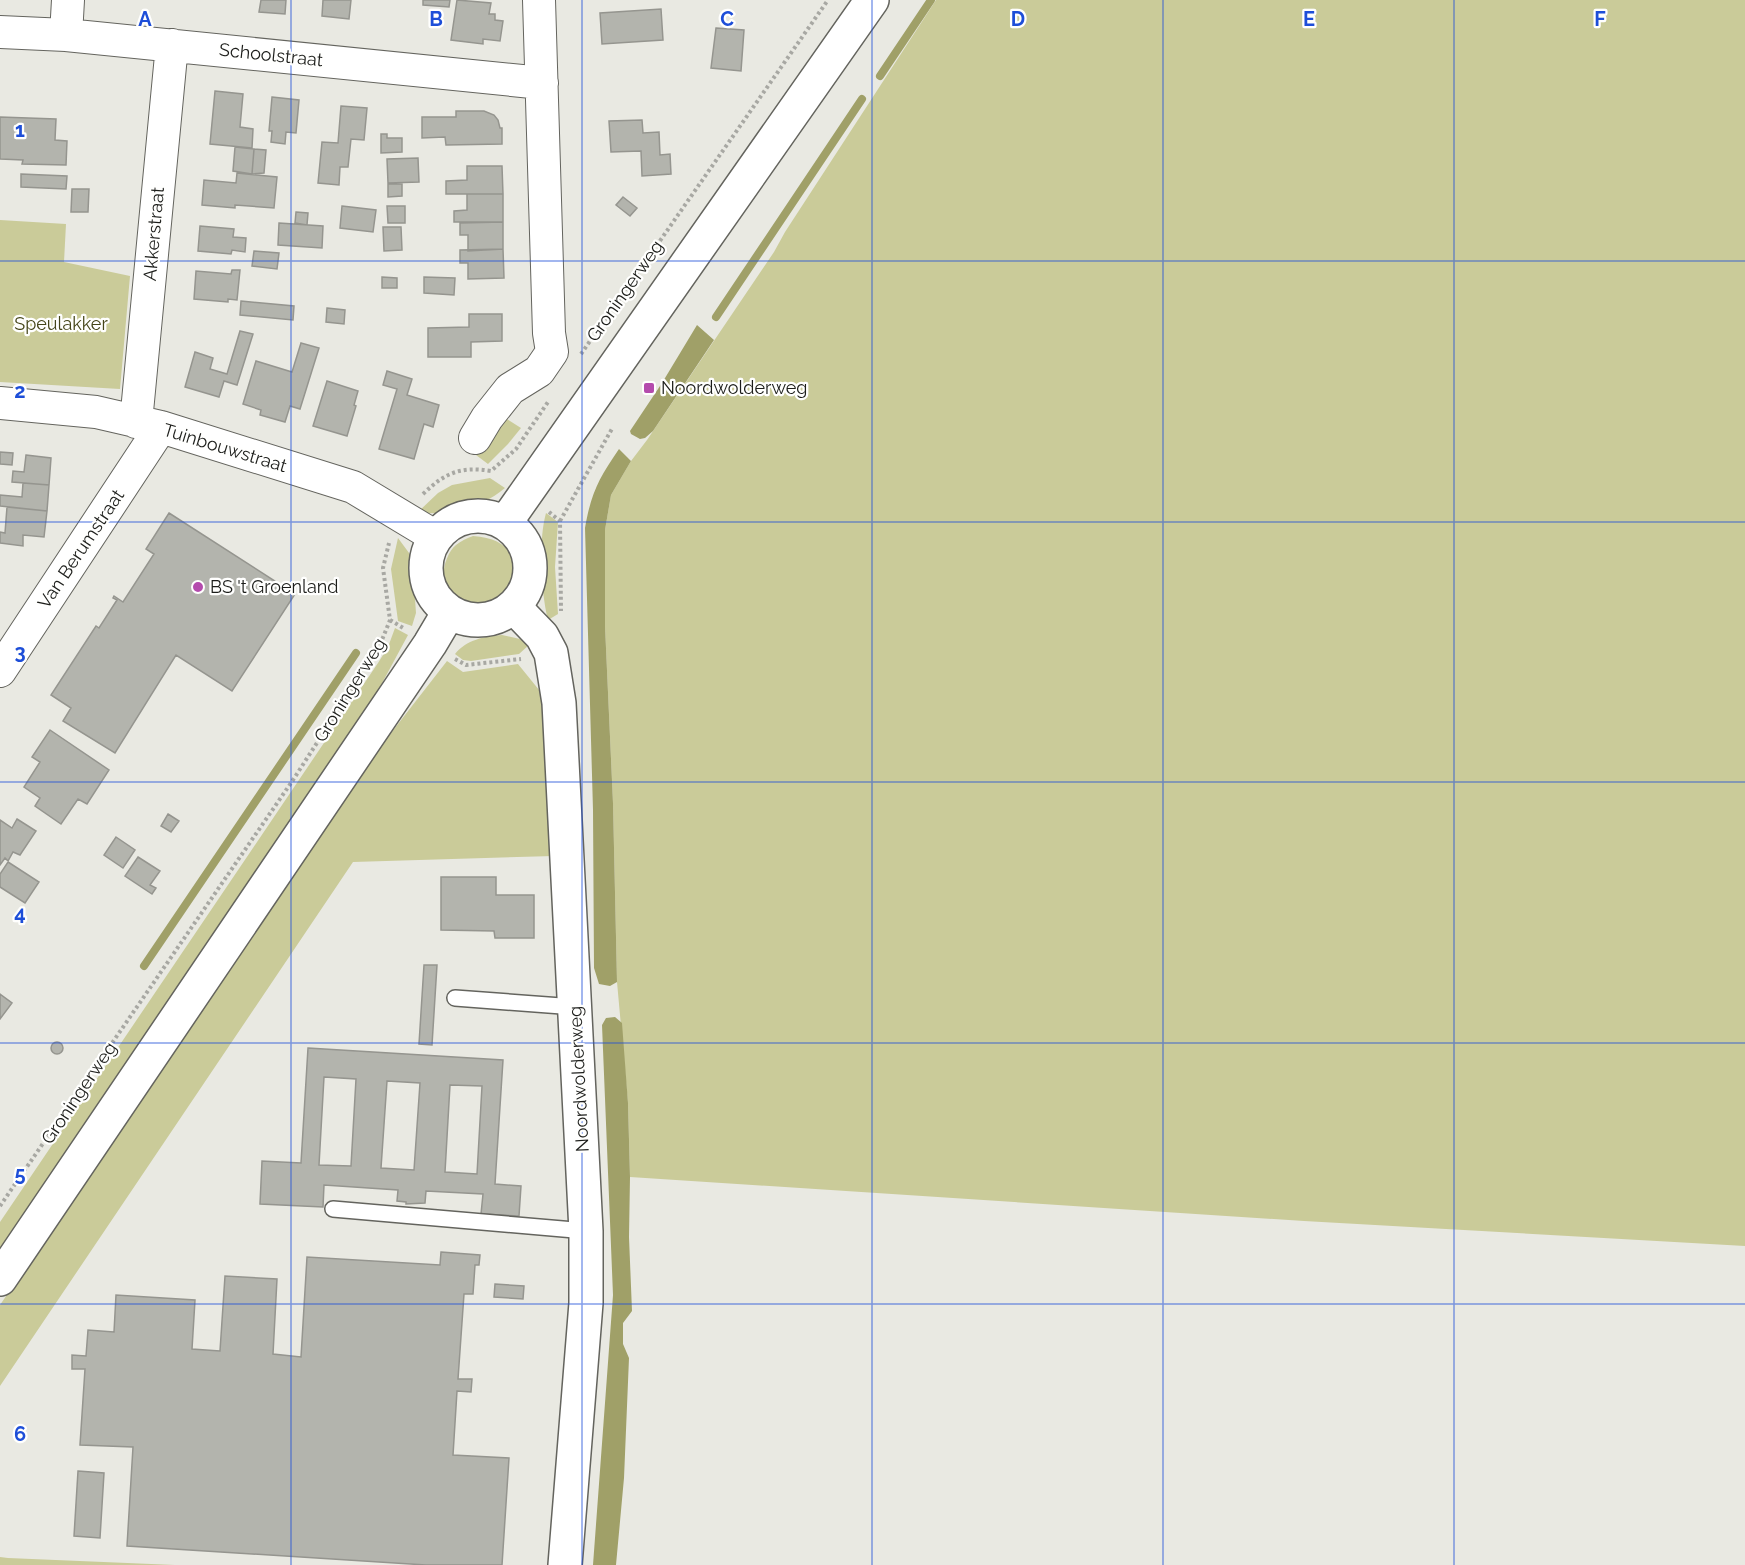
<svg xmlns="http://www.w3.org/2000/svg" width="1745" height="1565" viewBox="0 0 1745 1565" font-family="Raleway,sans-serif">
<rect width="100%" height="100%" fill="#e9e9e2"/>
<path fill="#cacb99" d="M 936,0 L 1745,0 L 1745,1246 L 1304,1221 L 630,1177 L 628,1103 L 617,982 L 613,803 L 605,626 L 605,530 L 611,495 L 631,461 L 647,440 L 774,252 L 785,232 Z
M 0,220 L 66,224 L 64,262 L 130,276 L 120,389 L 0,382 Z
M 502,416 L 521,428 L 508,444 L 488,464 L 476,455 L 479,443 Z
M 490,478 L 505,488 C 480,509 449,515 417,513 L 438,493 L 452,485 Z
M 546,513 L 558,522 L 555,567 L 558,614 L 548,620 C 541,592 538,542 546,513 Z
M 473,536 C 557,542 492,639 454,599 C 451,595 446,589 444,583 C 441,572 447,552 456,545 C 461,541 467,538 473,536 Z
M 398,538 L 412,557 L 416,613 L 412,626 L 398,621 L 391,569 Z
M 395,628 L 408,635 L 360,724 L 0,1256 L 0,1222 L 378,663 L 388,647 Z
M 502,635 L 520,639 L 529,645 L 519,654 L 471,661 L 463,660 L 455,654 C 466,640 485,636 502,635 Z
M 447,661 L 463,672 L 518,664 L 548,701 L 554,856 L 353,862 L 0,1386 L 0,1305 L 363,769 Z
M 0,1557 L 8,1558 L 175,1565 L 0,1565 Z"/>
<path fill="#a0a068" d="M 697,325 L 714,340 L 653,431 L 645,438 L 640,439 L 631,434 L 630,431 L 662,383 Z
M 619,449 L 631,461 L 611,495 L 605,530 L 605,626 L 613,803 L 617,982 L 610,986 L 599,984 L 594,968 L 593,810 L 585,528 C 591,493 599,478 619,449 Z
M 615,1017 L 622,1023 L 628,1103 L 630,1177 L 629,1237 L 632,1311 L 623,1323 L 623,1344 L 629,1358 L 624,1478 L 616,1565 L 593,1565 L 613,1295 L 602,1025 L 606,1018 Z"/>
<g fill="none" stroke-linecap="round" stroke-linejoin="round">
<path stroke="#a0a068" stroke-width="8" d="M 880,76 L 931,0
M 716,317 L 862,99
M 144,966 L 356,653"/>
</g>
<path fill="#b3b4ad" stroke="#95958f" stroke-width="1.5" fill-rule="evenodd" d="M 261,0 L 286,0 L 285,14 L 259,12 Z
M 323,0 L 351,0 L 349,19 L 322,16 Z
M 423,0 L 450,0 L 449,7 L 423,5 Z
M 457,0 L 491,3 L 489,14 L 495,14 L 495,20 L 503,21 L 500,41 L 483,39 L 483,44 L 451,40 Z
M 661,9 L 663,40 L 602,44 L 600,13 Z
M 716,28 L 744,30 L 741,71 L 711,68 Z
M 215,91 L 243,94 L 240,127 L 253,129 L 252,148 L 210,144 Z
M 272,97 L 299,100 L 296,133 L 286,132 L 285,144 L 271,142 L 272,131 L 269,131 Z
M 341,106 L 367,108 L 364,140 L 351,139 L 348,167 L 340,167 L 339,185 L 318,183 L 322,142 L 338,143 Z
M 456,111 L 484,111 L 494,115 L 498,120 L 500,128 L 502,128 L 502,144 L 446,145 L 445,137 L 422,138 L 422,117 L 456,117 Z
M 0,117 L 56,119 L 55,140 L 67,141 L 66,165 L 22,164 L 23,160 L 0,159 Z
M 642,120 L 643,133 L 659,132 L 660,155 L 670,154 L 671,174 L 642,176 L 641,151 L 611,152 L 609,121 Z
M 381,134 L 387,134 L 387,138 L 402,138 L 402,152 L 381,153 Z
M 235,147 L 254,149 L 252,174 L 233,171 Z
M 254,149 L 266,150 L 264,173 L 252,174 Z
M 418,158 L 419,182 L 388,183 L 387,159 Z
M 467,166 L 502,166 L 503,194 L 446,194 L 446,181 L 467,180 Z
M 237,173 L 277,177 L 274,208 L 235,205 L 235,208 L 202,205 L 204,180 L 236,183 Z
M 21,174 L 67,176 L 66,189 L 21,187 Z
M 388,184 L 402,184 L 402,196 L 388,197 Z
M 72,189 L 89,189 L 88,212 L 71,212 Z
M 467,194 L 503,194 L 503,222 L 454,222 L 454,211 L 467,210 Z
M 623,197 L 637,208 L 630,216 L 616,205 Z
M 342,206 L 376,210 L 373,232 L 340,228 Z
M 387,206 L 405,206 L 405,223 L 388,223 Z
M 296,212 L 308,213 L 307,225 L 295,223 Z
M 503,222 L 503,249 L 468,251 L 468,235 L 460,235 L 460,223 Z
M 279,223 L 323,226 L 322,248 L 278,245 Z
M 200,226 L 234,229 L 233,237 L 246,238 L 245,252 L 232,250 L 231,254 L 198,251 Z
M 383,227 L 401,227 L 402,250 L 384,251 Z
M 503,249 L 504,278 L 468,279 L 468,263 L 460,263 L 460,250 Z
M 254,251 L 279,253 L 277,269 L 252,266 Z
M 232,270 L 240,270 L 237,300 L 228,299 L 228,302 L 194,299 L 196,271 L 231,274 Z
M 382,277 L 397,278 L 397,288 L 382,288 Z
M 424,277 L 455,278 L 454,295 L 424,293 Z
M 241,301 L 294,306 L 293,320 L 240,315 Z
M 327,308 L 345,310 L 344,324 L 326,322 Z
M 469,314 L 502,314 L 502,341 L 471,342 L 471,357 L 428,357 L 428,328 L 469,327 Z
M 240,331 L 253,334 L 237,385 L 224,381 L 219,397 L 185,387 L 195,352 L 213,358 L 210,369 L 227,374 Z
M 301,343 L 319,348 L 300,409 L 290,406 L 285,422 L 260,415 L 261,410 L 243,404 L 256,361 L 292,372 Z
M 387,371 L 412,379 L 407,395 L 439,405 L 433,427 L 424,424 L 414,459 L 379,449 L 397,389 L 383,385 Z
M 327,381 L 358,391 L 354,405 L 356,406 L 347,436 L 313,426 Z
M 0,452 L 13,453 L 12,465 L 0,464 Z
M 26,455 L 51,458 L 49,485 L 12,482 L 13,471 L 24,472 Z
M 23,483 L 49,485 L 47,511 L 0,506 L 0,495 L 22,497 Z
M 7,507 L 47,511 L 44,537 L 23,535 L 23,546 L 0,543 L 0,532 L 5,533 Z
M 169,513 L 295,594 L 232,691 L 176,655 L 115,753 L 63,721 L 71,708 L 51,695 L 96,626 L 99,628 L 117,600 L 113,598 L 114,596 L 123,602 L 154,554 L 146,549 Z
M 50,730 L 109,770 L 87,804 L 78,799 L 61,824 L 35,806 L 40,798 L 24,787 L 40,762 L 32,757 Z
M 168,814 L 179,821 L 171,832 L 161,826 Z
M 17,819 L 36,831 L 20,855 L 13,852 L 8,861 L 5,858 L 0,865 L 0,820 L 12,828 Z
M 116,837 L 135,850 L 123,868 L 104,855 Z
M 138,857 L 160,871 L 150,885 L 156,888 L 152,894 L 125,876 Z
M 8,862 L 39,882 L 25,903 L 0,887 L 0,874 Z
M 441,877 L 496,877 L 496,895 L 534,895 L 534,938 L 495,938 L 494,931 L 441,930 Z
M 424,965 L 437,965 L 432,1045 L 419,1044 Z
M 0,994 L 12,1003 L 0,1019 Z
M51 1048a6 6 0 1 1 12 0a6 6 0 1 1-12 0Z
M 308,1048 L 503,1060 L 495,1184 L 521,1186 L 519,1216 L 481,1214 L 483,1194 L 426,1191 L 425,1203 L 406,1204 L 406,1202 L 397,1201 L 398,1190 L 324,1185 L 323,1207 L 260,1204 L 262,1161 L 301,1163 ZM 324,1077 L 356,1079 L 351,1166 L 319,1165 ZM 387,1081 L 420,1083 L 414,1170 L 381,1168 ZM 450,1085 L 482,1086 L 477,1174 L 445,1172 Z
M 441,1252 L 480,1255 L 479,1265 L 475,1265 L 473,1294 L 464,1294 L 458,1379 L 472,1379 L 471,1392 L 457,1391 L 453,1455 L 509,1458 L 502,1565 L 426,1565 L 127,1546 L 133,1447 L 80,1445 L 85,1369 L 72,1369 L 72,1355 L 86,1356 L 88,1330 L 114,1332 L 116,1295 L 195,1300 L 192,1349 L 220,1351 L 225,1276 L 277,1279 L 273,1354 L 301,1357 L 307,1257 L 440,1265 Z
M 495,1284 L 524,1286 L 523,1299 L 494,1297 Z
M 78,1471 L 104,1473 L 100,1538 L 74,1536 Z"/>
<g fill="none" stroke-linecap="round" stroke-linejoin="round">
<defs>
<path id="service" d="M 455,998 L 575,1007
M 333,1209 L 586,1231"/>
<path id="minor" d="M 0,32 L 66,35 L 542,83
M 66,35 L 68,0
M 0,403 L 96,412 L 161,427 L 353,487 L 436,537
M 136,422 L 172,45
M 475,438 L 487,418 L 510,389 L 539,371 L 552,352 L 549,333 L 539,0
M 0,671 L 161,427"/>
<path id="tertiary" d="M 514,607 L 542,636 L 551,653 L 559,703 L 586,1231 L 586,1303 L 565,1565"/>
<path id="secondary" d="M426 568a52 52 0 1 1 104 0a52 52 0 1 1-104 0Z
M 505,523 L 872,0
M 0,1279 L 430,644 L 449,612"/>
</defs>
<use href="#service" stroke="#64645e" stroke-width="18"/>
<use href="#minor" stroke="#64645e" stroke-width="34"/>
<use href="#tertiary" stroke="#64645e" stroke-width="36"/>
<use href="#secondary" stroke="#64645e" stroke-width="36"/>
<path stroke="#a8a8a3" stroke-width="4" stroke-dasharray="3 3" stroke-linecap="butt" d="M 581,354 L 828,0
M 423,494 C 445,473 460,466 491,471 L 516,449 L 548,402
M 549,512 L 560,521 L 561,611
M 560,521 L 613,427
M 390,620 L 405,629
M 455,659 L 466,665 L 521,659
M 0,1206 L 293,780 L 380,645 L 390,620 L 383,568 L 389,543"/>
<use href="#service" stroke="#fff" stroke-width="15"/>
<use href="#minor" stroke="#fff" stroke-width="32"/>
<use href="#tertiary" stroke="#fff" stroke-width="33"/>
<use href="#secondary" stroke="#fff" stroke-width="33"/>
</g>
<path fill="none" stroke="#1d4ed8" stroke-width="1.5" stroke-opacity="0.55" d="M 291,0 L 291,1565M 582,0 L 582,1565M 872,0 L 872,1565M 1163,0 L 1163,1565M 1454,0 L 1454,1565M 0,261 L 1745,261M 0,522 L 1745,522M 0,782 L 1745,782M 0,1043 L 1745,1043M 0,1304 L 1745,1304"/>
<g fill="#b44bad" stroke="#fffffe" stroke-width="2">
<rect x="643" y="382" width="12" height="12" rx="3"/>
<circle cx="198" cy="587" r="6"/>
</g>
<g text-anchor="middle" stroke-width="4.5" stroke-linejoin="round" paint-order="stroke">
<g font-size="18" fill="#1c1d1a" stroke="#fffffe">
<text transform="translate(271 55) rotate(6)" y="6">Schoolstraat</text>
<text transform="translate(154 234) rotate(-85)" y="6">Akkerstraat</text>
<text transform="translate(625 291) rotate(-55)" y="6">Groningerweg</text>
<text transform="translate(225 448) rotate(17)" y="6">Tuinbouwstraat</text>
<text transform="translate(81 549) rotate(-56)" y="6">Van Berumstraat</text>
<text transform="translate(350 690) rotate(-58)" y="6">Groningerweg</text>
<text transform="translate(579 1079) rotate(-93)" y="6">Noordwolderweg</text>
<text transform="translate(79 1093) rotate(-56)" y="6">Groningerweg</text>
</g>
<g font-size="18" fill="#454519" stroke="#fffffe">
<text x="61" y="330">Speulakker</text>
</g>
<g font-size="18" fill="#1c1d1a" stroke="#fffffe" text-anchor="start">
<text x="661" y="394">Noordwolderweg</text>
<text x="210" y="593">BS 't Groenland</text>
</g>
</g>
<g font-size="20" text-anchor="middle" font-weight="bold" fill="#1d4ed8" stroke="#fffffe" stroke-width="4.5" stroke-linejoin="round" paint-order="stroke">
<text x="145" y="26">A</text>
<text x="436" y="26">B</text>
<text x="727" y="26">C</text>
<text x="1018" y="26">D</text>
<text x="1309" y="26">E</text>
<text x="1600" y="26">F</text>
<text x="20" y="137">1</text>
<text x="20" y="398">2</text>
<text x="20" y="659">3</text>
<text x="20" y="920">4</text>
<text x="20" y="1181">5</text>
<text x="20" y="1441">6</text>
</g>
</svg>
